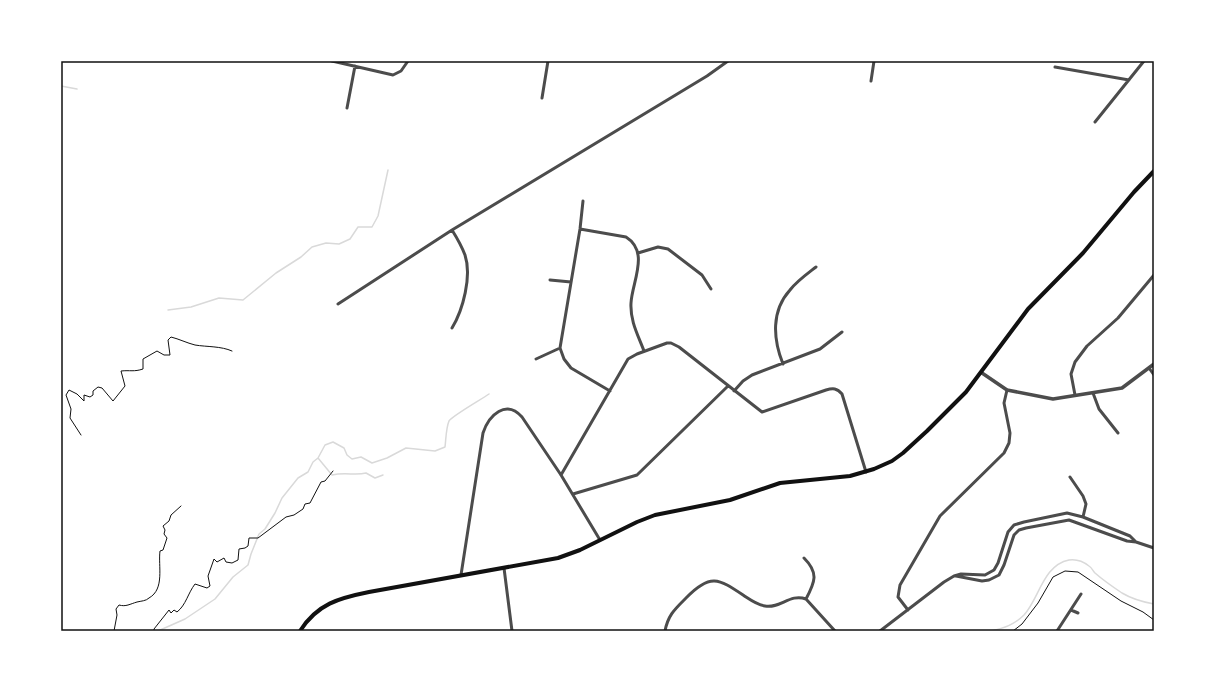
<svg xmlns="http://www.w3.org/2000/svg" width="1215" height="692" viewBox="0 0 1215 692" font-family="'PT Sans',sans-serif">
<rect width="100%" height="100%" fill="#fff"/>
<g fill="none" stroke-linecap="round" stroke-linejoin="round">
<path stroke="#d9d9d9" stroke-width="1.5" d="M 61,86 L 77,89
M 168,310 L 191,307 L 219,298 L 243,300 L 276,273 L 301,257 L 312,247 L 326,243 L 339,244 L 350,239 L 358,227 L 372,227 L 378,216 L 388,170
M 318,458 L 332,475 C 346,472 356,476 366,473 L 375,478 L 383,475
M 158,631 L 185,619 L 215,599 L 233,577 L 248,565 L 251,554 L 259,534 L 265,529 L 275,513 L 282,498 L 298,478 L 308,472 L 313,462 L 318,458 L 325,445 L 333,442 L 344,448 L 347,455 L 352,459 L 361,457 L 372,463 L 387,458 L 406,448 L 435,451 L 445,447 C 446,439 446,428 449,421 C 452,416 482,399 489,394
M 991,631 C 1004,628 1014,625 1024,615 C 1039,599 1043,565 1069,560 C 1076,559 1084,562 1089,566 C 1092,568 1093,571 1095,573 C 1103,580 1113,587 1122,593 C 1132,599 1143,602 1154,604"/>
<path stroke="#111" stroke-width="1" d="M 81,435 L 70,418 L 71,409 L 66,395 L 69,390 L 77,394 L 84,401 L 84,395 L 90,397 L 93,395 L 93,391 L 98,387 L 102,388 L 113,401 L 125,386 L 121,371 C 130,370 134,372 143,369 L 143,359 L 157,351 L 164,355 L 170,355 L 168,340 L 171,337 C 179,339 187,343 195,345 C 207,347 221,346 232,351
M 114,631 L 117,615 L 116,609 L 119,605 C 126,607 130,604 137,602 C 141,601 146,601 149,598 C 165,589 158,566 160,551 L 163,550 L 167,538 L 164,534 L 165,530 L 163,526 L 169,521 L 171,515 L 181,506
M 154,631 L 154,629 L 169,610 L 171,613 L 174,610 L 177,612 C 186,605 188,593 195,584 L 207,588 L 210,586 L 208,576 L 214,559 L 217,562 L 224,558 L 226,562 L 232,563 L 238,560 L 239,549 L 245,548 L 248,546 L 249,538 L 258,538 L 286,517 L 294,515 L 303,509 L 305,504 L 310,503 L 321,482 L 325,481 L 333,471
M 1013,631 L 1022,624 L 1038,603 L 1053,577 L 1065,571 L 1078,572 L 1121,601 L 1143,612 L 1154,620"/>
<path stroke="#4c4c4c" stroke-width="3" d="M 332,61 L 393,75 L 401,71 L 408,61
M 1055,67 L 1129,80
M 871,81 L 874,61
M 542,98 L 548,61
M 347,108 L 355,66
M 1095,122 L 1144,61
M 583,201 L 580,229 L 560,348 L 564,359 L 571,368 L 610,391
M 580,229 L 626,237 C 650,252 632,282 631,303 C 630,321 638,335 644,351
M 638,253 L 658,247 L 668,249 L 702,275 L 711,289
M 550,280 L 571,282
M 338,304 L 452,230 L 707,76 L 728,61
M 452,328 C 463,310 472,276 465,255 C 462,247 457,238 452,230
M 536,359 L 560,348
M 783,364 C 773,339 771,311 790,290 C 797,281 807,274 816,267
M 1149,368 L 1154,375
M 734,391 L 743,381 L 752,375 L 820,349 L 842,332
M 1093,393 L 1099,409 L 1118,433
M 1075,395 L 1071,374 L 1075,362 L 1087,346 L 1118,318 L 1154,275
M 561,475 L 628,359 L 637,354 L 667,343 L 671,343 L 679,347 L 762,412 L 826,390 C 833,388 837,388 842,394 L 866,472
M 1070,477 L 1083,496 L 1086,504 L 1083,517
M 573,494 L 637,475 L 728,386
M 804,558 C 819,573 815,582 806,599
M 504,568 L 512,631
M 461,575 L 483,433 C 489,415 506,399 522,417 L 561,475 L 600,540
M 956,576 L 982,581 L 989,580 L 999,575 L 1004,565 L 1014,535 L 1019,530 L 1026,528 L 1069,520 L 1127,541 L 1136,542
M 908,610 L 898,597 L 900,585 L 940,516 L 1004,453 L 1009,443 L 1010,433 L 1004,403 L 1007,390
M 1071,610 L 1078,613
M 665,631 C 668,615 675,609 686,598 C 711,572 719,579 746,597 C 752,601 758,605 765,606 C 780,609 790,593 806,599 L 835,631
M 880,631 L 944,582 L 954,576 L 961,574 L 985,575 L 994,570 L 998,563 L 1008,532 L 1014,525 L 1024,522 L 1067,513 L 1083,517 L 1130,536 L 1136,542 L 1154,548
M 1057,631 L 1081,594"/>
<path stroke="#4c4c4c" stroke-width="3.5" d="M 982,373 L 1007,390 L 1053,399 L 1122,388 L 1154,364"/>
<path stroke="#111" stroke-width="4" d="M 300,631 C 317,604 339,598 369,592 L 558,558 L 580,550 L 637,522 L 655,515 L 730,500 L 780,483 L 850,476 L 874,469 L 892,461 L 903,453 L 927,431 L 966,392 L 1028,309 L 1083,253 L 1134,192 L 1154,171"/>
</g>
<rect width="1215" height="692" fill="none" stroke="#ffffff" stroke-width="124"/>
<rect x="62" y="62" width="1091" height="568" fill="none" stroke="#111" stroke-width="1.5"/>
</svg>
